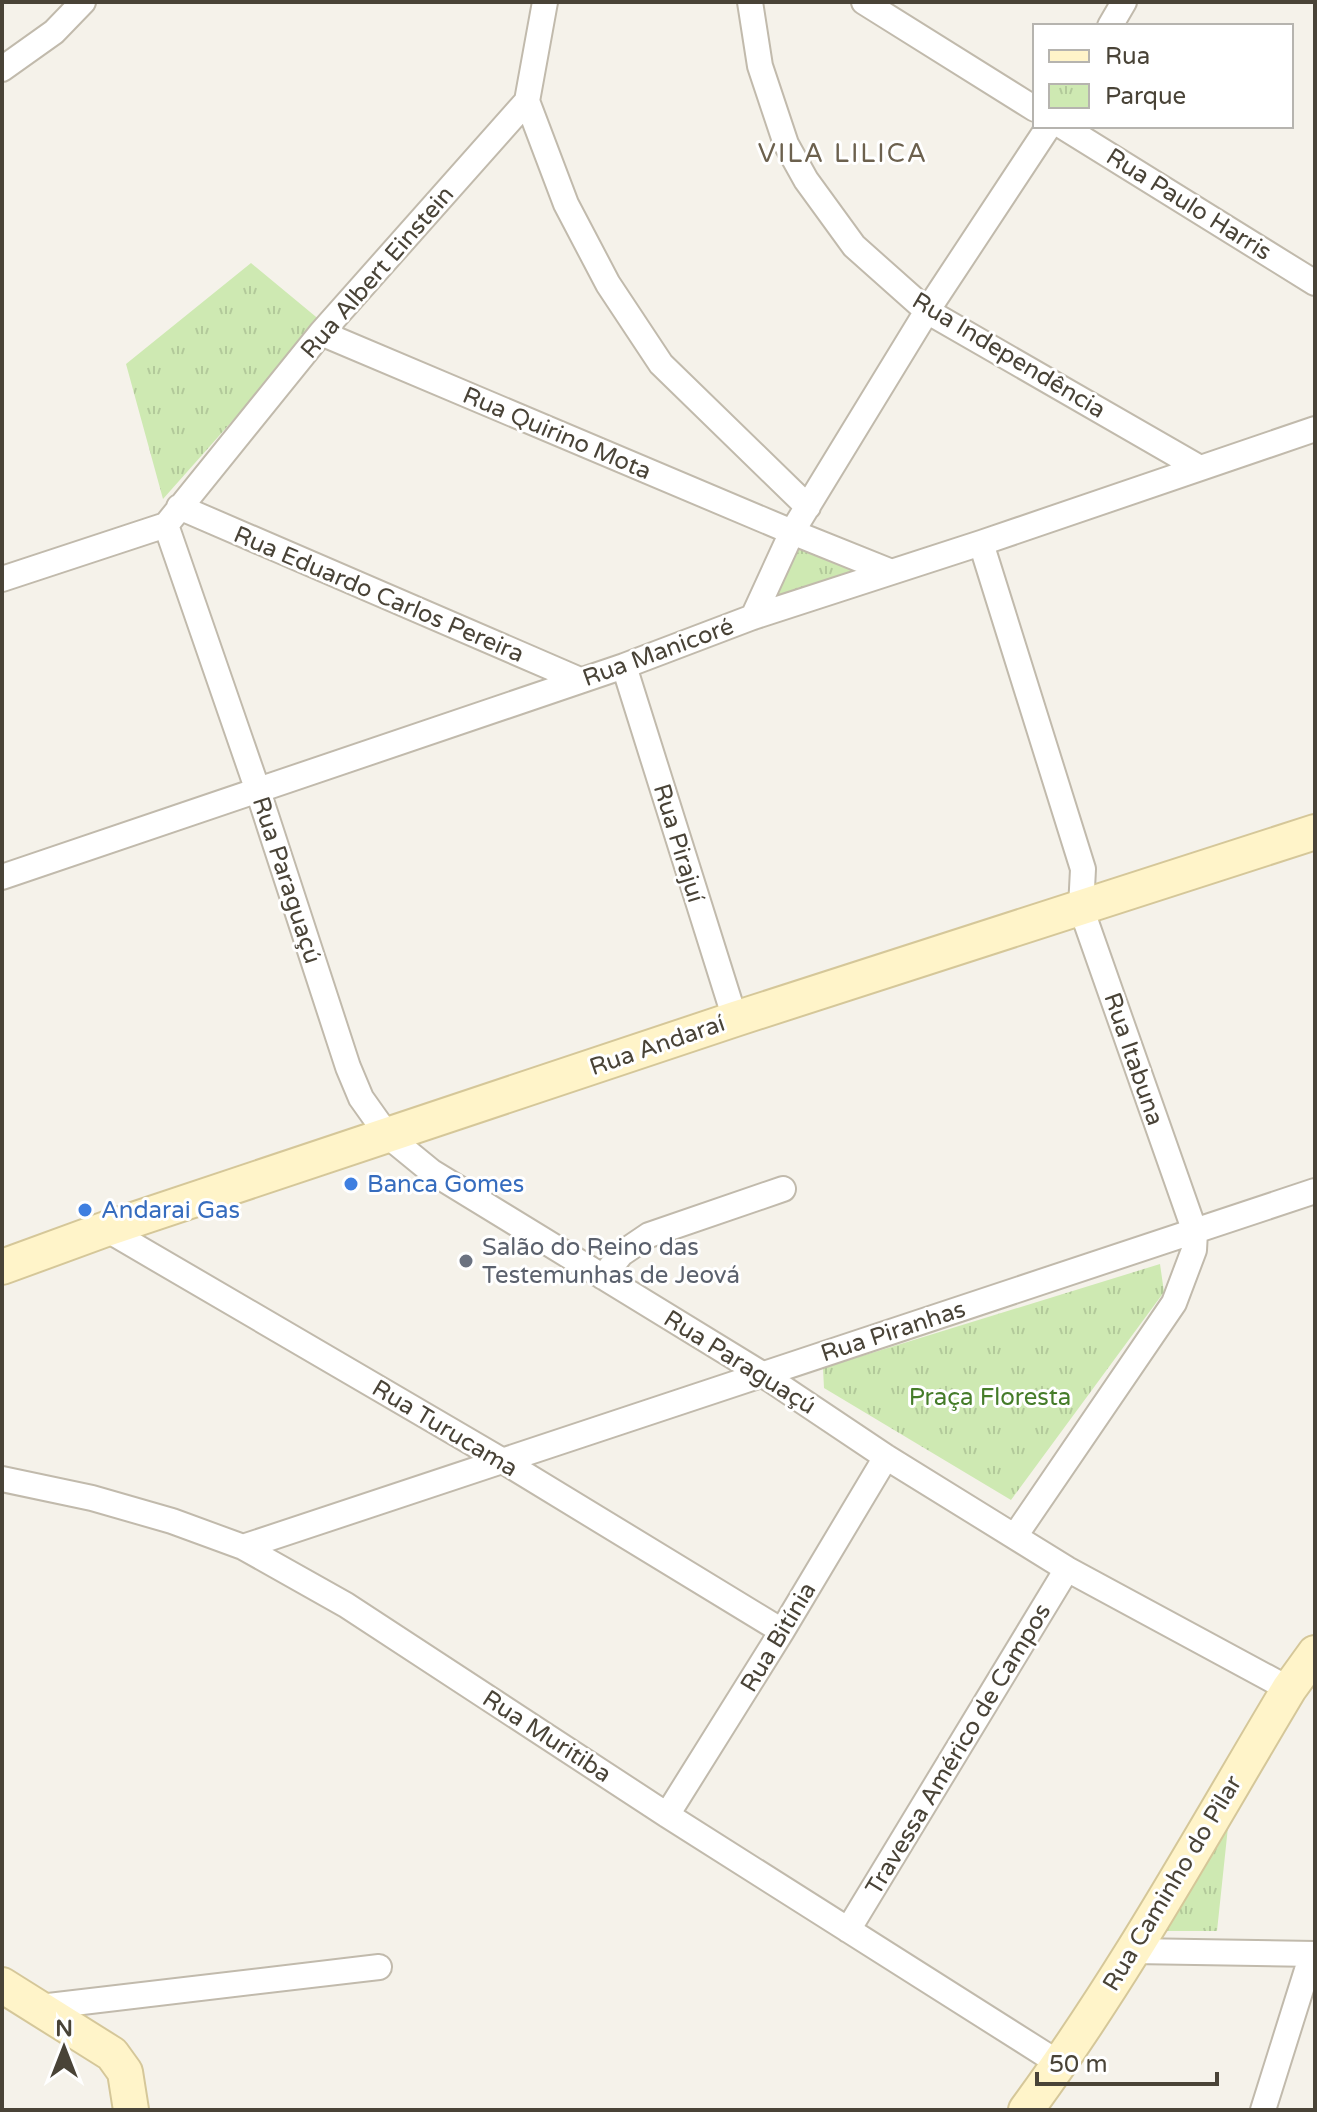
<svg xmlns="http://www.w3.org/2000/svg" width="1317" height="2112" viewBox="0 0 1317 2112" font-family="'Varela Round',sans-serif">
<defs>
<pattern id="park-tufts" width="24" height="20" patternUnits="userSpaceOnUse" patternTransform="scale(2)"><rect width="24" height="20" fill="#cee9b2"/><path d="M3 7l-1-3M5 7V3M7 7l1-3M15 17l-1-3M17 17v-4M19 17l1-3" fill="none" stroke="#b2c99a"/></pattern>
</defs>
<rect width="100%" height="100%" fill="#f5f2ea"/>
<path fill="url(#park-tufts)" d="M 251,263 L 321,321 L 163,499 L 126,364 Z
M 796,541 L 869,569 L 765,608 Z
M 1160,1264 L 1164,1292 L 1011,1500 L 824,1388 L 823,1368 Z
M 1228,1827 L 1217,1931 L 1166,1931 Z"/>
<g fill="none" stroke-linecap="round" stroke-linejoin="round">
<defs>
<path id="street" d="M 750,2 L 760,66 L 786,144 L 806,180 L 854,246 L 927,311 L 1198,467
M 864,2 L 1035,109
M 1110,26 L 1124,2
M 2,69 L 54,32 L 83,2
M 527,101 L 566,204 L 608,284 L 661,364 L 808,507
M 1062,126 L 1315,283
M 321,333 L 792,532 L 889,571
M 179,507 L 580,680
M 166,525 L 258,791 L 348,1067 L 361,1098 L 388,1136 L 432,1172 L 762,1374 L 886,1457 L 1067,1569 L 1289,1689
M 166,525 L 321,333 L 527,101 L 545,2
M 981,543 L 1083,869 L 1081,908 L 1195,1232 L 1194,1250 L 1174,1303 L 1015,1536
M 2,579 L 166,525
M 753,617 L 792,532 L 927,311 L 1049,126
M 624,666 L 735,1019
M 2,877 L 624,666 L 753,617 L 981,543 L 1315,429
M 106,1229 L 503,1461 L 782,1631
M 603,1277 L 621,1254 L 649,1235 L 783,1189
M 2,1479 L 92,1498 L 172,1521 L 243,1547 L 346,1605 L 667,1815 L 1060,2064
M 243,1547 L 1315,1191
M 667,1815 L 782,1631 L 886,1457
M 848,1930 L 1067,1569
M 1133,1951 L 1315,1954
M 40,2007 L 379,1967
M 1263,2110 L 1312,1954"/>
<path id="secondary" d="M 2,1267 L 106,1229 L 735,1019 L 1315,832
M 2,1985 L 112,2054 L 125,2072 L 131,2110
M 1026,2110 C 1124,1977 1204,1831 1289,1689 L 1315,1653"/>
</defs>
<use href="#street" stroke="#c1baac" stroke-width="28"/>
<use href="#secondary" stroke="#d5c799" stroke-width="38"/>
<use href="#street" stroke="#fff" stroke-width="24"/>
<use href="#secondary" stroke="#fff4c9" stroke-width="34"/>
</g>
<g fill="#3f7fe0" stroke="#fff" stroke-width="3">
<circle cx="351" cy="1184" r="8"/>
<circle cx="85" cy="1210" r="8"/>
</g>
<circle fill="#6b7280" stroke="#fff" stroke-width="3" cx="466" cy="1261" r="8"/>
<g text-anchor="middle" stroke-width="6" stroke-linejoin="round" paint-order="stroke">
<g font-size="24" fill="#494337" stroke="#fff">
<text transform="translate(1189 204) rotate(32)" y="8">Rua Paulo Harris</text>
<text transform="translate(377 272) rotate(-49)" y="8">Rua Albert Einstein</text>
<text transform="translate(1009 355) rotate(31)" y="8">Rua Independência</text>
<text transform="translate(557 433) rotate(23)" y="8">Rua Quirino Mota</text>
<text transform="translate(379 594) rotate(23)" y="8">Rua Eduardo Carlos Pereira</text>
<text transform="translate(658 652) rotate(-20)" y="8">Rua Manicoré</text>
<text transform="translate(679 843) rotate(73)" y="8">Rua Pirajuí</text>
<text transform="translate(287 880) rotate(72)" y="8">Rua Paraguaçú</text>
<text transform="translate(657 1045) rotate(-19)" y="8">Rua Andaraí</text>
<text transform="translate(1134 1059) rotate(71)" y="8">Rua Itabuna</text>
<text transform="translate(893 1331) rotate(-18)" y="8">Rua Piranhas</text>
<text transform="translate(740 1362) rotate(32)" y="8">Rua Paraguaçú</text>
<text transform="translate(445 1428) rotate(31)" y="8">Rua Turucama</text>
<text transform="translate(778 1637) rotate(-59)" y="8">Rua Bitínia</text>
<text transform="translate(547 1736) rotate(33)" y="8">Rua Muritiba</text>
<text transform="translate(958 1749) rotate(-59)" y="8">Travessa Américo de Campos</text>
<text transform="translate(1172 1883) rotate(-59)" y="8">Rua Caminho do Pilar</text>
</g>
<g font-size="24" fill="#366cbe" stroke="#fff" text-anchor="start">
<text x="367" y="1192">Banca Gomes</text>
<text x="101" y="1218">Andarai Gas</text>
</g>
<g font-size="24" fill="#5b616d" stroke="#fff" text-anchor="start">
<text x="482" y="1255">Salão do Reino das<tspan x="482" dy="28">Testemunhas de Jeová</tspan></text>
</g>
<g font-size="24" fill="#457c29" stroke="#fff">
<text x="990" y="1405">Praça Floresta</text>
</g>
<g font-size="26" letter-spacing="2" fill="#6c614e" stroke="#fff">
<text x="843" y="162">VILA LILICA</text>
</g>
</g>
<rect width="1317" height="2112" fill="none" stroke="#494337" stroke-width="8"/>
<rect x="1033" y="24" width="260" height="104" fill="#ffffff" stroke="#b6b4af" stroke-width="2"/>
<rect x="1049" y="50" width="40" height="12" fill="#fff4c9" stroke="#b6b4af" stroke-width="2"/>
<text x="1105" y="64" font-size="24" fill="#494337">Rua</text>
<rect x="1049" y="84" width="40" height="24" fill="url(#park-tufts)" stroke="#b6b4af" stroke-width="2"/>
<text x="1105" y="104" font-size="24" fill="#494337">Parque</text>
<g transform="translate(64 2048)" stroke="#ffffff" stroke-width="6" paint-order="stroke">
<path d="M0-6L14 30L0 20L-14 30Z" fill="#494337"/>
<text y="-12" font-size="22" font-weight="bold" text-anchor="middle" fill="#494337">N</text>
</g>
<path d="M1037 2072v12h180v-12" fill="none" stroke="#494337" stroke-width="4"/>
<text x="1049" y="2072" font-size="24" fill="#494337" stroke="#ffffff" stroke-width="6" paint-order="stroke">50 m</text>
</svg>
